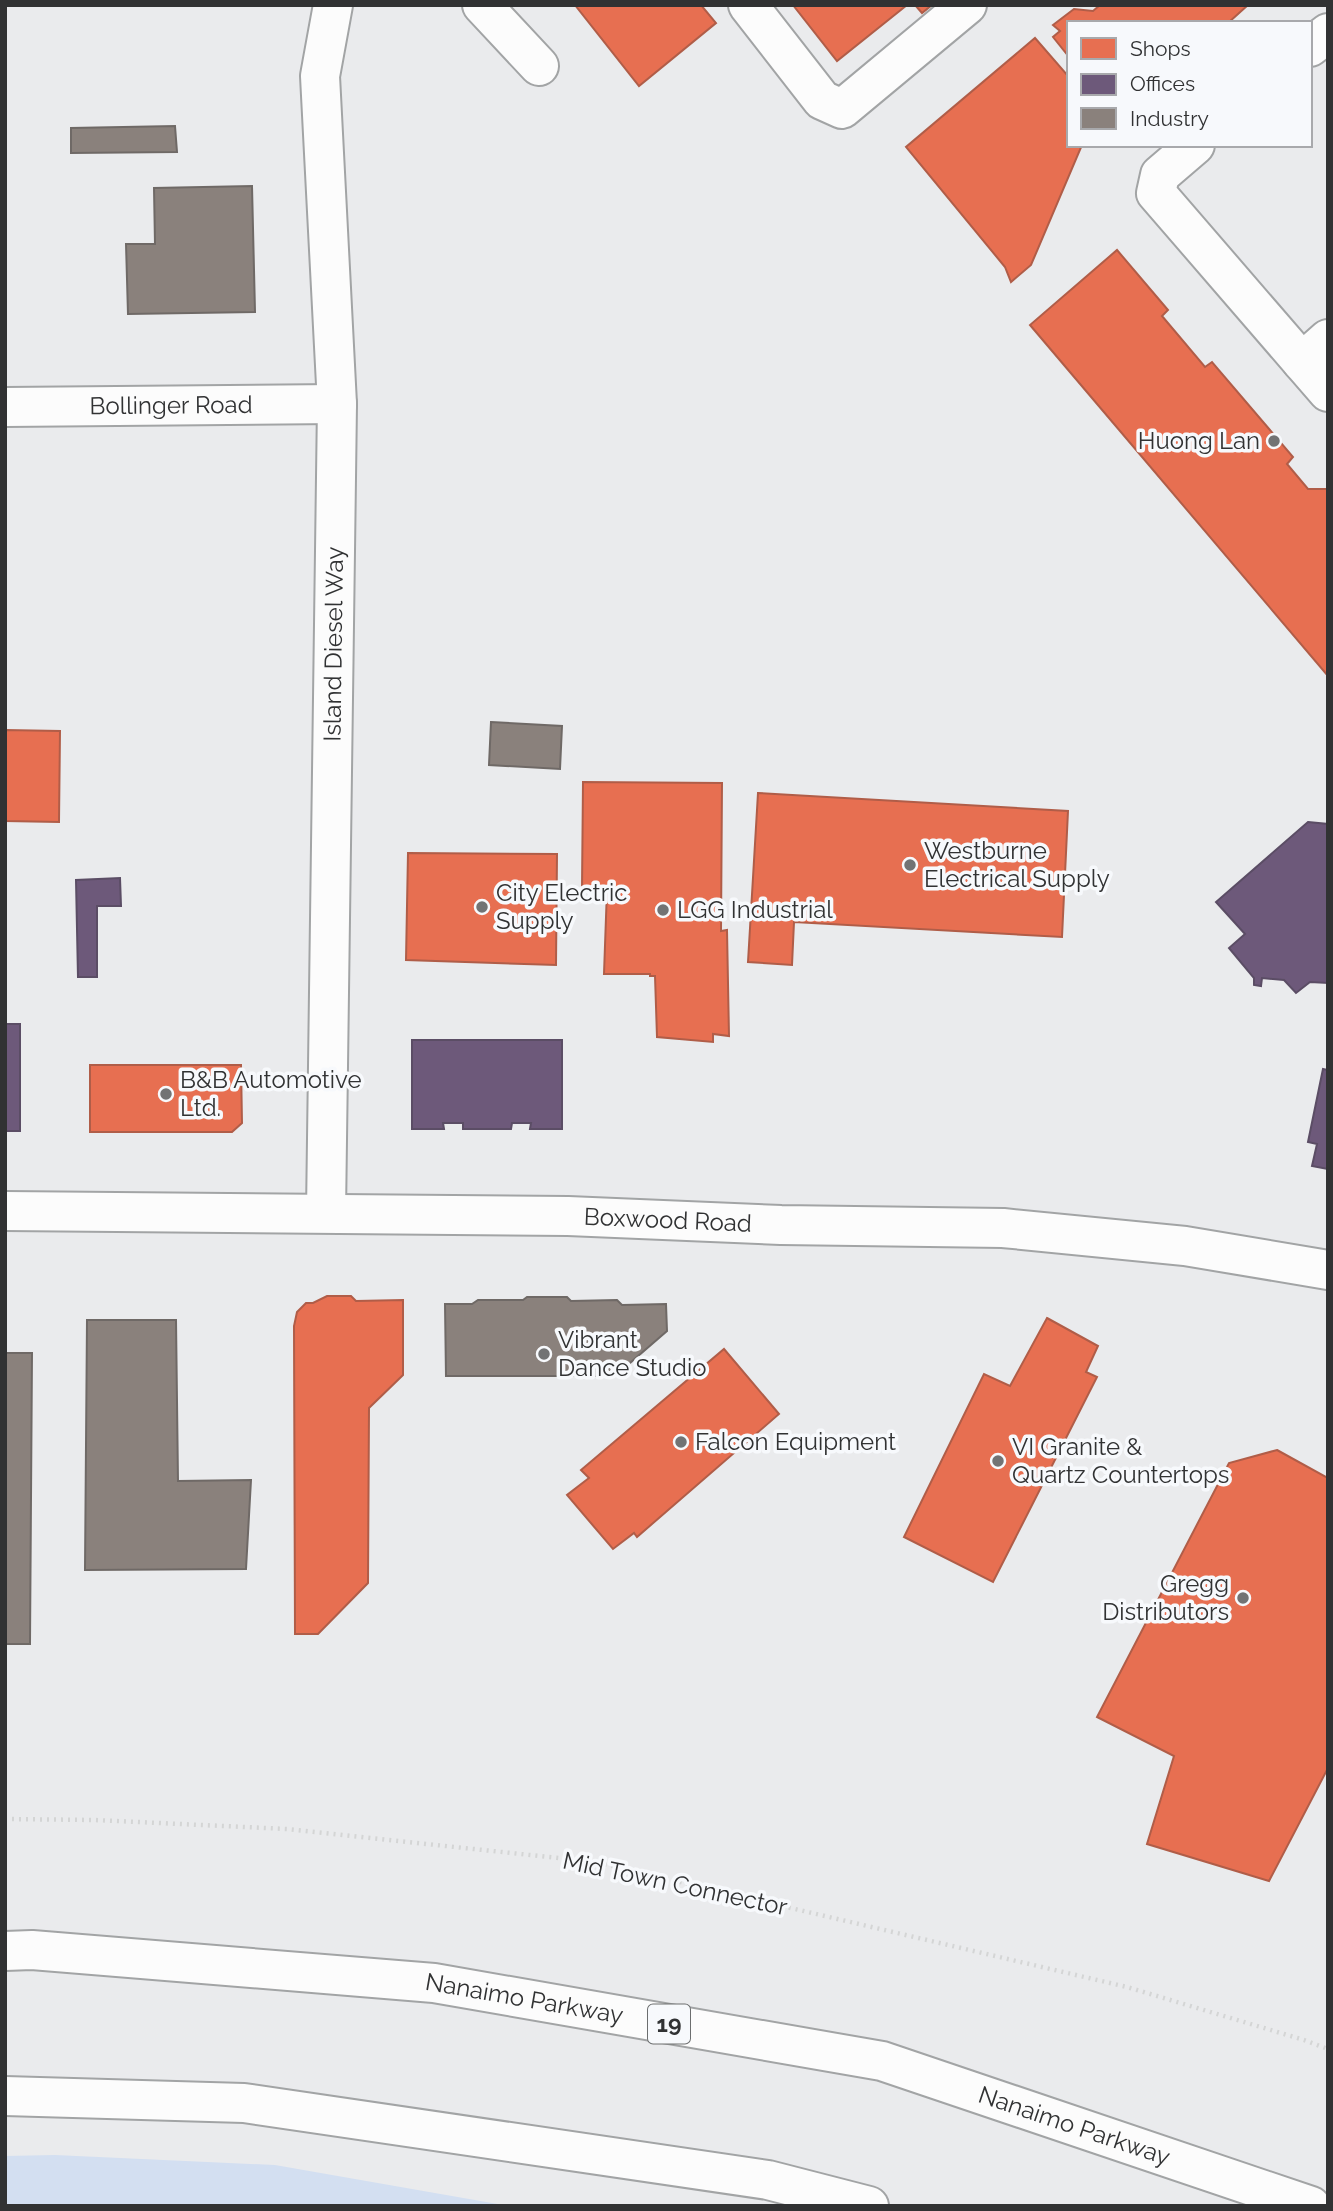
<svg xmlns="http://www.w3.org/2000/svg" width="1333" height="2211" viewBox="0 0 1333 2211" font-family="Raleway,sans-serif">
<rect width="100%" height="100%" fill="#eaebed"/>
<path fill="#d3dff1" d="M 55,2155 L 275,2165 L 509,2206 L 5,2206 L 5,2156 Z"/>
<path fill="#e76f51" stroke="#b05d48" stroke-width="2" d="M 575,5 L 701,5 L 716,23 L 639,86 Z
M 793,5 L 907,5 L 837,61 Z
M 915,5 L 932,5 L 922,13 Z
M 1100,5 L 1248,5 L 1228,23 L 1069,23 L 1069,57 L 1053,37 L 1060,31 L 1053,25 L 1074,9 L 1093,11 Z
M 1035,38 L 1069,77 L 1069,145 L 1082,145 L 1031,265 L 1011,282 L 1005,267 L 906,147 Z
M 1117,250 L 1168,310 L 1162,316 L 1205,367 L 1212,362 L 1293,457 L 1287,464 L 1308,489 L 1328,489 L 1328,676 L 1030,325 Z
M 5,730 L 60,731 L 59,822 L 5,821 Z
M 583,782 L 722,783 L 721,931 L 727,930 L 729,1036 L 713,1034 L 713,1042 L 657,1037 L 655,976 L 650,976 L 650,974 L 604,974 L 607,889 L 582,889 Z
M 758,793 L 1068,811 L 1062,937 L 794,922 L 792,965 L 748,962 Z
M 408,853 L 557,854 L 556,965 L 406,960 Z
M 90,1065 L 241,1065 L 242,1123 L 232,1132 L 90,1132 Z
M 327,1296 L 351,1296 L 356,1301 L 403,1300 L 403,1375 L 369,1408 L 368,1583 L 318,1634 L 295,1634 L 294,1326 L 297,1312 L 306,1303 L 313,1303 Z
M 1047,1318 L 1098,1346 L 1086,1372 L 1097,1377 L 993,1582 L 904,1537 L 984,1374 L 1010,1386 Z
M 724,1349 L 779,1414 L 637,1537 L 634,1533 L 613,1549 L 567,1495 L 589,1478 L 581,1470 Z
M 1277,1450 L 1328,1478 L 1328,1768 L 1269,1881 L 1147,1844 L 1174,1756 L 1097,1717 L 1229,1463 Z"/>
<path fill="#6d597a" stroke="#5b4d65" stroke-width="2" d="M 1308,822 L 1328,824 L 1328,983 L 1310,982 L 1296,993 L 1284,980 L 1262,978 L 1261,986 L 1254,985 L 1254,978 L 1229,948 L 1245,934 L 1216,902 Z
M 120,878 L 121,906 L 97,906 L 97,977 L 78,977 L 76,880 Z
M 5,1024 L 20,1024 L 20,1131 L 5,1131 Z
M 412,1040 L 562,1040 L 562,1129 L 530,1129 L 531,1123 L 512,1123 L 511,1129 L 463,1129 L 463,1123 L 443,1123 L 444,1129 L 412,1129 Z
M 1323,1069 L 1328,1070 L 1328,1169 L 1312,1166 L 1317,1144 L 1308,1142 Z"/>
<path fill="#8a817c" stroke="#6f6966" stroke-width="2" d="M 175,126 L 177,152 L 71,153 L 71,128 Z
M 252,186 L 255,312 L 128,314 L 126,244 L 155,244 L 154,188 Z
M 491,722 L 562,726 L 560,769 L 489,765 Z
M 527,1297 L 567,1297 L 571,1301 L 617,1300 L 622,1305 L 666,1304 L 667,1331 L 615,1376 L 446,1376 L 445,1304 L 472,1304 L 478,1300 L 523,1300 Z
M 87,1320 L 176,1320 L 178,1481 L 251,1480 L 246,1569 L 85,1570 Z
M 5,1353 L 32,1353 L 30,1644 L 5,1644 Z"/>
<g fill="none" stroke-linecap="round" stroke-linejoin="round">
<defs>
<g id="minor">
<path d="M 482,5 L 539,66"/>
<path d="M 748,5 L 822,100 L 842,109 L 967,5"/>
<path d="M 1310,47 L 1328,33"/>
<path d="M 1195,145 L 1160,175 L 1156,193 L 1302,362 L 1328,339"/>
<path d="M 1302,362 L 1328,392"/>
<path id="s1" d="M 5,407 L 337,404"/>
<path id="s2" d="M 5,1211 L 568,1216 L 781,1225 L 1003,1228 L 1185,1246 L 1328,1270"/>
<path id="s3" d="M 326,1213 L 337,404 L 320,76 L 333,5"/>
</g>
<g id="highway">
<path id="s4" d="M 5,1951 L 32,1950 L 434,1983 L 882,2061 L 1311,2206"/>
<path d="M 5,2096 L 244,2103 L 768,2180 L 869,2206"/>
</g>
</defs>
<use href="#minor" stroke="#a2a4a5" stroke-width="42"/>
<use href="#highway" stroke="#a2a4a5" stroke-width="42"/>
<path stroke="#d4d5d5" stroke-width="4.5" stroke-dasharray="2 5" stroke-linecap="butt" d="M 5,1819 L 95,1820 L 287,1829 L 595,1862 L 1127,1987 L 1304,2040 L 1328,2049"/>
<use href="#minor" stroke="#fcfcfc" stroke-width="38"/>
<use href="#highway" stroke="#fcfcfc" stroke-width="38"/>
</g>
<g fill="#727374" stroke="#f7f9fc" stroke-width="2.5">
<circle cx="1274" cy="441" r="7"/>
<circle cx="910" cy="865" r="7"/>
<circle cx="482" cy="907" r="7"/>
<circle cx="663" cy="910" r="7"/>
<circle cx="166" cy="1094" r="7"/>
<circle cx="544" cy="1354" r="7"/>
<circle cx="681" cy="1442" r="7"/>
<circle cx="998" cy="1461" r="7"/>
<circle cx="1243" cy="1598" r="7"/>
</g>
<g text-anchor="middle" stroke-width="7" stroke-linejoin="round" paint-order="stroke">
<rect fill="#f7f9fc" stroke="#6c6e6f" stroke-width="2" x="648" y="2004.5" width="42" height="39" rx="5"/>
<g font-size="23" font-weight="bold" fill="#313233">
<text x="669" y="2032">19</text>
</g>
<g font-size="24" fill="#313233" stroke="#f7f9fc">
<text dy="8" stroke="none"><textPath href="#s1" startOffset="166">Bollinger Road</textPath></text>
<text dy="8" stroke="none"><textPath href="#s3" startOffset="569">Island Diesel Way</textPath></text>
<text dy="8" stroke="none"><textPath href="#s2" startOffset="663">Boxwood Road</textPath></text>
<text transform="translate(675 1884) rotate(12)" y="8">Mid Town Connector</text>
<text dy="8" stroke="none"><textPath href="#s4" startOffset="522">Nanaimo Parkway</textPath></text>
<text dy="8" stroke="none"><textPath href="#s4" startOffset="1088">Nanaimo Parkway</textPath></text>
</g>
<g font-size="24" fill="#313233" stroke="#f7f9fc" text-anchor="start">
<text x="1260" y="449" text-anchor="end">Huong Lan</text>
<text x="924" y="859">Westburne<tspan x="924" dy="28">Electrical Supply</tspan></text>
<text x="496" y="901">City Electric<tspan x="496" dy="28">Supply</tspan></text>
<text x="677" y="918">LGG Industrial</text>
<text x="180" y="1088">B&amp;B Automotive<tspan x="180" dy="28">Ltd.</tspan></text>
<text x="558" y="1348">Vibrant<tspan x="558" dy="28">Dance Studio</tspan></text>
<text x="695" y="1450">Falcon Equipment</text>
<text x="1012" y="1455">VI Granite &amp;<tspan x="1012" dy="28">Quartz Countertops</tspan></text>
<text x="1229" y="1592" text-anchor="end">Gregg<tspan x="1229" dy="28">Distributors</tspan></text>
</g>
</g>
<rect width="1333" height="2211" fill="none" stroke="#313233" stroke-width="14"/>
<rect x="1067" y="21" width="245" height="126" fill="#f7f9fc" stroke="#a8a9ac" stroke-width="2"/>
<rect x="1081" y="38" width="35" height="21" fill="#e76f51" stroke="#a8a9ac" stroke-width="2"/>
<text x="1130" y="56" font-size="21" fill="#313233">Shops</text>
<rect x="1081" y="74" width="35" height="21" fill="#6d597a" stroke="#a8a9ac" stroke-width="2"/>
<text x="1130" y="91" font-size="21" fill="#313233">Offices</text>
<rect x="1081" y="108" width="35" height="21" fill="#8a817c" stroke="#a8a9ac" stroke-width="2"/>
<text x="1130" y="126" font-size="21" fill="#313233">Industry</text>
</svg>
